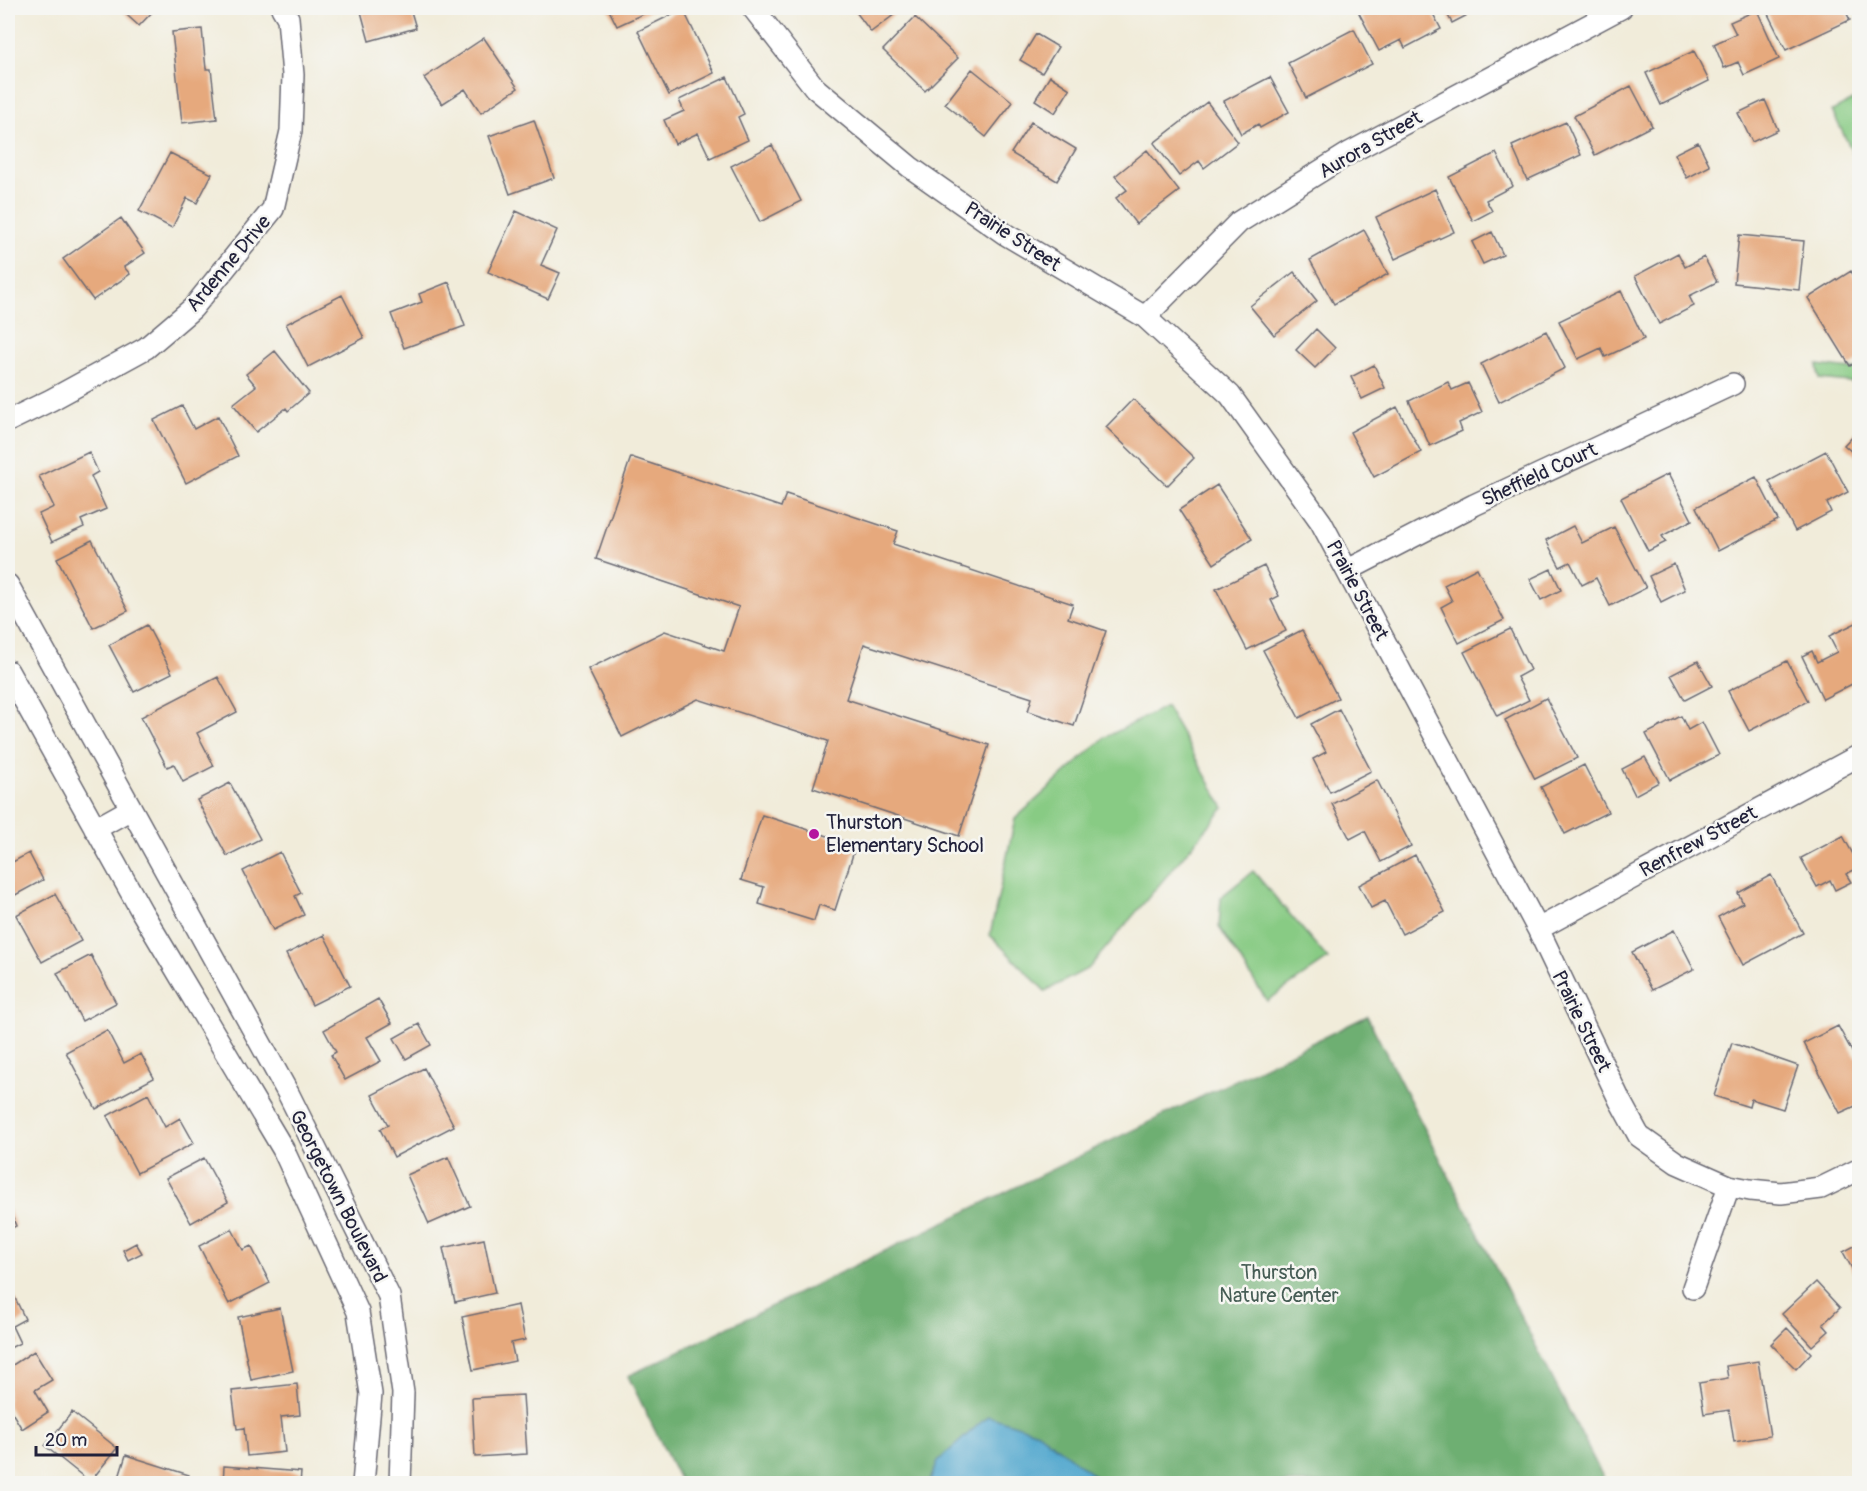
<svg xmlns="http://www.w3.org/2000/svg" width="1867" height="1491" viewBox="0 0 1867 1491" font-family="Pangolin,sans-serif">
<rect width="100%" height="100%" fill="#f6f6f2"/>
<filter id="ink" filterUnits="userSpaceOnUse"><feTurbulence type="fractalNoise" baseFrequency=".0167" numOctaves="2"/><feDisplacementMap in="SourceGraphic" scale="12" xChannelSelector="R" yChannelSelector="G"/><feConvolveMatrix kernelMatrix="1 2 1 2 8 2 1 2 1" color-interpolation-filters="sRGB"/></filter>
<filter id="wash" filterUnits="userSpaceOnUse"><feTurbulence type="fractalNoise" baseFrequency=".008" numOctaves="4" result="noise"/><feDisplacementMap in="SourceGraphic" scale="24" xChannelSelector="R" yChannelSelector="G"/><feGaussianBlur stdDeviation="1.35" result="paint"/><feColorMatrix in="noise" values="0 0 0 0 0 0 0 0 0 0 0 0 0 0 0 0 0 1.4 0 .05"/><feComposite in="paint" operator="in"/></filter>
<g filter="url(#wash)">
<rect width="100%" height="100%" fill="#f1ecda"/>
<path fill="#88cb84" stroke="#557660" stroke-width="1.5" d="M 1859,97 L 1859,165 L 1832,111 Z
M 1817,365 L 1859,370 L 1859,383 L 1819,379 Z
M 1166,706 L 1224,808 L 1089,968 L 1045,991 L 990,935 L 1015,819 L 1104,738 Z
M 1253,871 L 1328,959 L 1267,1001 L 1219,927 L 1221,897 Z"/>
<path fill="#6eaf72" stroke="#486856" stroke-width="1.5" d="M 1367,1016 L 1606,1483 L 681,1483 L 628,1376 Z"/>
<path fill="#50a6cd" stroke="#396484" stroke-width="1.5" d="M 988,1416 L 1038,1432 L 1103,1483 L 929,1483 L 938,1461 Z"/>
<g id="blocks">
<path fill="#e6a97d" d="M 119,8 L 156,8 L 139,26 Z
M 360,8 L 410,8 L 416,28 L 369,41 Z
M 608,8 L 656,8 L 617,26 Z
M 853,8 L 903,8 L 871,32 Z
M 1369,8 L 1430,8 L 1441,29 L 1405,48 L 1401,40 L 1379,51 L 1359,13 Z
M 1444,8 L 1481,8 L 1452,23 Z
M 1765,8 L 1844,8 L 1850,20 L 1786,50 Z
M 683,9 L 714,73 L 669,95 L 638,31 Z
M 1757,10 L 1779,59 L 1744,75 L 1738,62 L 1724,68 L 1714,44 L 1736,34 L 1730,22 Z
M 915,17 L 958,58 L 925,91 L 883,50 Z
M 202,29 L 206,69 L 211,69 L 217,119 L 182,123 L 172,32 Z
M 1354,29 L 1372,64 L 1306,98 L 1288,63 Z
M 1036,34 L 1058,47 L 1042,73 L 1020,60 Z
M 484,38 L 518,88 L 481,113 L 465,89 L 442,104 L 424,78 Z
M 1694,51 L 1709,81 L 1661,105 L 1646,73 Z
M 972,69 L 1013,102 L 986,137 L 945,104 Z
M 1050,76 L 1070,89 L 1055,113 L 1035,100 Z
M 727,77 L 744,114 L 738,117 L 748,140 L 710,158 L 698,133 L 675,144 L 664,120 L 684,111 L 679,100 Z
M 1270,77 L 1289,112 L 1260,128 L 1258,124 L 1241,134 L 1224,101 Z
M 1631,86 L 1652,126 L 1595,155 L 1574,116 Z
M 1765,100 L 1778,130 L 1752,142 L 1738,113 Z
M 1207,102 L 1238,142 L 1204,168 L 1199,161 L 1179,176 L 1154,143 Z
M 534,120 L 554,178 L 510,194 L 489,136 Z
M 1031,122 L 1076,149 L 1057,181 L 1011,153 Z
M 1566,122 L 1581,155 L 1527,180 L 1512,146 Z
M 1698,142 L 1710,166 L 1687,178 L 1674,154 Z
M 772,145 L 801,201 L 760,222 L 731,166 Z
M 1147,150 L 1179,191 L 1136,224 L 1116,198 L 1127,190 L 1115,176 Z
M 170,153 L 212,174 L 197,203 L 187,198 L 172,228 L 139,211 Z
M 1496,153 L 1513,186 L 1486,200 L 1492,211 L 1473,221 L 1449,177 Z
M 1435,189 L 1454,232 L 1395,259 L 1376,217 Z
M 516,211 L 557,230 L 541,265 L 560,273 L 548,299 L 488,272 Z
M 121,218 L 145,253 L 124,267 L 130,274 L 93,300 L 63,259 Z
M 1364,230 L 1388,274 L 1334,304 L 1310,260 Z
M 1492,232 L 1503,255 L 1483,264 L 1472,242 Z
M 1739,235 L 1804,241 L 1799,290 L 1734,283 Z
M 1678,253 L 1685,267 L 1704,257 L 1717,282 L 1689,296 L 1694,306 L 1659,324 L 1635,276 Z
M 1851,271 L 1860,285 L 1860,360 L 1850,366 L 1808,298 Z
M 1294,272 L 1317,301 L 1274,335 L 1250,306 Z
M 449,282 L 465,326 L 404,348 L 391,314 L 422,302 L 419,294 Z
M 1621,291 L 1644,339 L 1605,357 L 1601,348 L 1578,359 L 1559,321 Z
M 342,295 L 364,338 L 308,367 L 286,324 Z
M 1316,329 L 1335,348 L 1315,368 L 1296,350 Z
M 1546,331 L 1565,368 L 1499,402 L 1481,364 Z
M 275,351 L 309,393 L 288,411 L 286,408 L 256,432 L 233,404 L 256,386 L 246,374 Z
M 1374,365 L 1385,388 L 1362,399 L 1351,377 Z
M 1448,382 L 1452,390 L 1468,383 L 1482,412 L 1459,423 L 1462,431 L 1430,446 L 1409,401 Z
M 1133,399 L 1194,458 L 1167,486 L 1106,427 Z
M 182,406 L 194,429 L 218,416 L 238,456 L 186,483 L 154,420 Z
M 1397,407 L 1421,452 L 1374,477 L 1350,432 Z
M 1860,428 L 1860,459 L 1844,445 Z
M 1826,451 L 1848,492 L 1827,503 L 1831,512 L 1795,531 L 1769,481 Z
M 89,452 L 98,472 L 91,476 L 106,509 L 81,520 L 84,527 L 52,542 L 39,514 L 54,507 L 39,476 Z
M 631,457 L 781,507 L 786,494 L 898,531 L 893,544 L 1073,604 L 1068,618 L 1106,631 L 1074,726 L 1028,711 L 1032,698 L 864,644 L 846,699 L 989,745 L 959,836 L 813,788 L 828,741 L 698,699 L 622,737 L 588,669 L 665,631 L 724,651 L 739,607 L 596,559 Z
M 1668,474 L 1692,520 L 1662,536 L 1666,542 L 1648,551 L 1621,498 Z
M 1756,477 L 1778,520 L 1718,551 L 1696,507 Z
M 1217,485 L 1252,539 L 1214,564 L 1179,510 Z
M 1573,526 L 1582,543 L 1614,527 L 1646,588 L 1610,606 L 1596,578 L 1582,585 L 1570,562 L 1560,567 L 1546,540 Z
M 92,540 L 128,611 L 93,628 L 57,558 Z
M 1674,564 L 1685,590 L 1661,602 L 1649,576 Z
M 1264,566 L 1279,596 L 1271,600 L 1286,631 L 1247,650 L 1216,589 Z
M 1477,568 L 1504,620 L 1459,643 L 1441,607 L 1452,601 L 1444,585 Z
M 1551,569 L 1561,590 L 1541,600 L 1530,579 Z
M 1860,621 L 1860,680 L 1823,699 L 1802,656 L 1812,651 L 1817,662 L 1837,652 L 1829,636 Z
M 147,625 L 172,673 L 134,692 L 109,645 Z
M 1510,629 L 1530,670 L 1517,677 L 1529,700 L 1497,716 L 1464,652 Z
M 1302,630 L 1338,698 L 1299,718 L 1263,650 Z
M 1698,661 L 1712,686 L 1685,700 L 1671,675 Z
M 1787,661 L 1808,701 L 1749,731 L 1728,691 Z
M 218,677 L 237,712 L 197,733 L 214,766 L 183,782 L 174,764 L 167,767 L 141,717 Z
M 1546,698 L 1577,758 L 1535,779 L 1505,720 Z
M 1339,709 L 1371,771 L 1330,792 L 1313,759 L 1326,752 L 1311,724 Z
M 1681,716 L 1688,730 L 1702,722 L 1719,755 L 1670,780 L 1646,734 Z
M 1645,757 L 1659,782 L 1635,795 L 1622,769 Z
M 1584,765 L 1608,812 L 1565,834 L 1541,787 Z
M 1377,780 L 1411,846 L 1381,862 L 1365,831 L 1350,839 L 1332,804 Z
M 230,783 L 260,839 L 227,856 L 197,800 Z
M 762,815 L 856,845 L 835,910 L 819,905 L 814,921 L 759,904 L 764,887 L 741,880 Z
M 1843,836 L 1860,867 L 1846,874 L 1851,882 L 1835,890 L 1830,880 L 1817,887 L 1801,858 Z
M 280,852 L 301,893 L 295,896 L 304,915 L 273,930 L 243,871 Z
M 29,853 L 43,880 L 8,899 L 8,855 L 11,863 Z
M 1415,855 L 1445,912 L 1402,934 L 1385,901 L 1371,908 L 1359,885 Z
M 1771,875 L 1803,933 L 1743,965 L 1718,917 L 1743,903 L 1738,893 Z
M 55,894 L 81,941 L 42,962 L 16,915 Z
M 1674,930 L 1694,969 L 1652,990 L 1632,952 Z
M 324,935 L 350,986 L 312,1005 L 286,954 Z
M 91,955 L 116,1003 L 82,1021 L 57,973 Z
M 378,999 L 392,1023 L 367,1037 L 381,1061 L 345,1080 L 331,1055 L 336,1052 L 324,1030 Z
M 419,1024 L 431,1045 L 406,1059 L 394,1038 Z
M 1838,1026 L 1855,1057 L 1860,1055 L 1860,1104 L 1840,1113 L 1804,1043 Z
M 107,1030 L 124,1063 L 141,1054 L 154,1078 L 96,1109 L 66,1052 Z
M 1732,1043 L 1798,1066 L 1783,1109 L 1751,1099 L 1749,1107 L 1714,1096 Z
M 424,1068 L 454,1126 L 394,1157 L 380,1129 L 388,1125 L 372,1095 Z
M 148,1094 L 165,1127 L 180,1118 L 194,1143 L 137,1173 L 107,1116 Z
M 448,1157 L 470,1206 L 429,1224 L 407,1175 Z
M 204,1158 L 228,1202 L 191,1223 L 166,1178 Z
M 8,1206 L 16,1226 L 8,1230 Z
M 232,1229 L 243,1250 L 251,1246 L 270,1283 L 229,1304 L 199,1246 Z
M 484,1239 L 495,1293 L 455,1302 L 443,1248 Z
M 136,1243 L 142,1253 L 128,1260 L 123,1250 Z
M 1860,1243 L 1860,1283 L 1843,1252 Z
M 1816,1282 L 1840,1308 L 1823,1324 L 1829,1331 L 1812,1346 L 1782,1314 Z
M 8,1283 L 25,1319 L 12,1326 L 20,1343 L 8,1349 Z
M 518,1305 L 525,1340 L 511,1343 L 515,1361 L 473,1370 L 462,1317 Z
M 280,1308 L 293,1371 L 251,1380 L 238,1317 Z
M 1787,1328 L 1811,1353 L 1796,1369 L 1771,1344 Z
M 34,1351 L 52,1380 L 35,1390 L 48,1412 L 22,1429 L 8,1406 L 8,1368 Z
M 1758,1361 L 1770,1436 L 1734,1442 L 1729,1410 L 1704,1414 L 1699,1383 L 1728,1378 L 1726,1366 Z
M 297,1384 L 300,1415 L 281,1417 L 285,1452 L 247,1456 L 244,1428 L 237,1429 L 232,1391 Z
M 523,1395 L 527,1454 L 475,1457 L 472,1398 Z
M 72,1412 L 117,1448 L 90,1482 L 45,1446 Z
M 126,1455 L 189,1475 L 187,1484 L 117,1484 Z
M 224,1466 L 301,1472 L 300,1484 L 223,1484 Z"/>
</g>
</g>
<g filter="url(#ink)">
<use href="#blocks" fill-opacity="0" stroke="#6a6973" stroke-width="1.5"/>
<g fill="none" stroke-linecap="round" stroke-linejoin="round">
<defs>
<path id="minor" d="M 753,8 L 815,88 L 910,167 L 1005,234 L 1145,317 L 1230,395 L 1321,522 L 1538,929 L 1620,1101 L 1639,1136 L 1677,1163 L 1729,1186 L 1750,1190 L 1781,1193 L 1821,1188 L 1860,1169
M 1145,317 L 1239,222 L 1351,152 L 1621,8
M 8,421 L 51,400 L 146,348 L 193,308 L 273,209 L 291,131 L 293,75 L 288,18 L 282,8
M 1348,570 L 1474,505 L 1733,384
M 8,585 L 288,1093 L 389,1296 L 403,1393 L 400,1484
M 8,671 L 142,912 L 283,1149 L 358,1312 L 371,1394 L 363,1484
M 95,829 L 131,809
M 1538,929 L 1860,755
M 1693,1288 L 1729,1186"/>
</defs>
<use href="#minor" stroke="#6a6973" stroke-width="24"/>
<use href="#minor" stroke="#fff" stroke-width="21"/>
</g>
</g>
<circle fill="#b5179e" stroke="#f6f6f2" stroke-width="2" cx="814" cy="834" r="6"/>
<g text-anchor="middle" stroke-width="5" stroke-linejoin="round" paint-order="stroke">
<g font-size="20" fill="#22223b" stroke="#f6f6f2">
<text transform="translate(1370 144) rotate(-30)" y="7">Aurora Street</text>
<text transform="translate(1013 236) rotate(33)" y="7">Prairie Street</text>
<text transform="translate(228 263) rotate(-50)" y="7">Ardenne Drive</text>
<text transform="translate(1539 474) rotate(-25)" y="7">Sheffield Court</text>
<text transform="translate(1358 590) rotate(62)" y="7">Prairie Street</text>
<text transform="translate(1698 841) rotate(-28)" y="7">Renfrew Street</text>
<text transform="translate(1582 1021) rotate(64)" y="7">Prairie Street</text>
<text transform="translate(339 1196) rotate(63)" y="7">Georgetown Boulevard</text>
</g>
<g font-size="20" fill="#22223b" stroke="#f6f6f2" text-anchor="start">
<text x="826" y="829">Thurston<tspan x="826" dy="23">Elementary School</tspan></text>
</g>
<g font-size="20" fill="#465d55" stroke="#f6f6f2">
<text x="1279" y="1279">Thurston<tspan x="1279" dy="23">Nature Center</tspan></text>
</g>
</g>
<rect width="1867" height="1491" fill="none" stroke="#f6f6f2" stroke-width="30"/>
<path d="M36 1446v9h81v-9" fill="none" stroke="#22223b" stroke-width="3"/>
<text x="45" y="1446" font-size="18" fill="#22223b" stroke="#f6f6f2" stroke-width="4.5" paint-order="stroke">20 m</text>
</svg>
